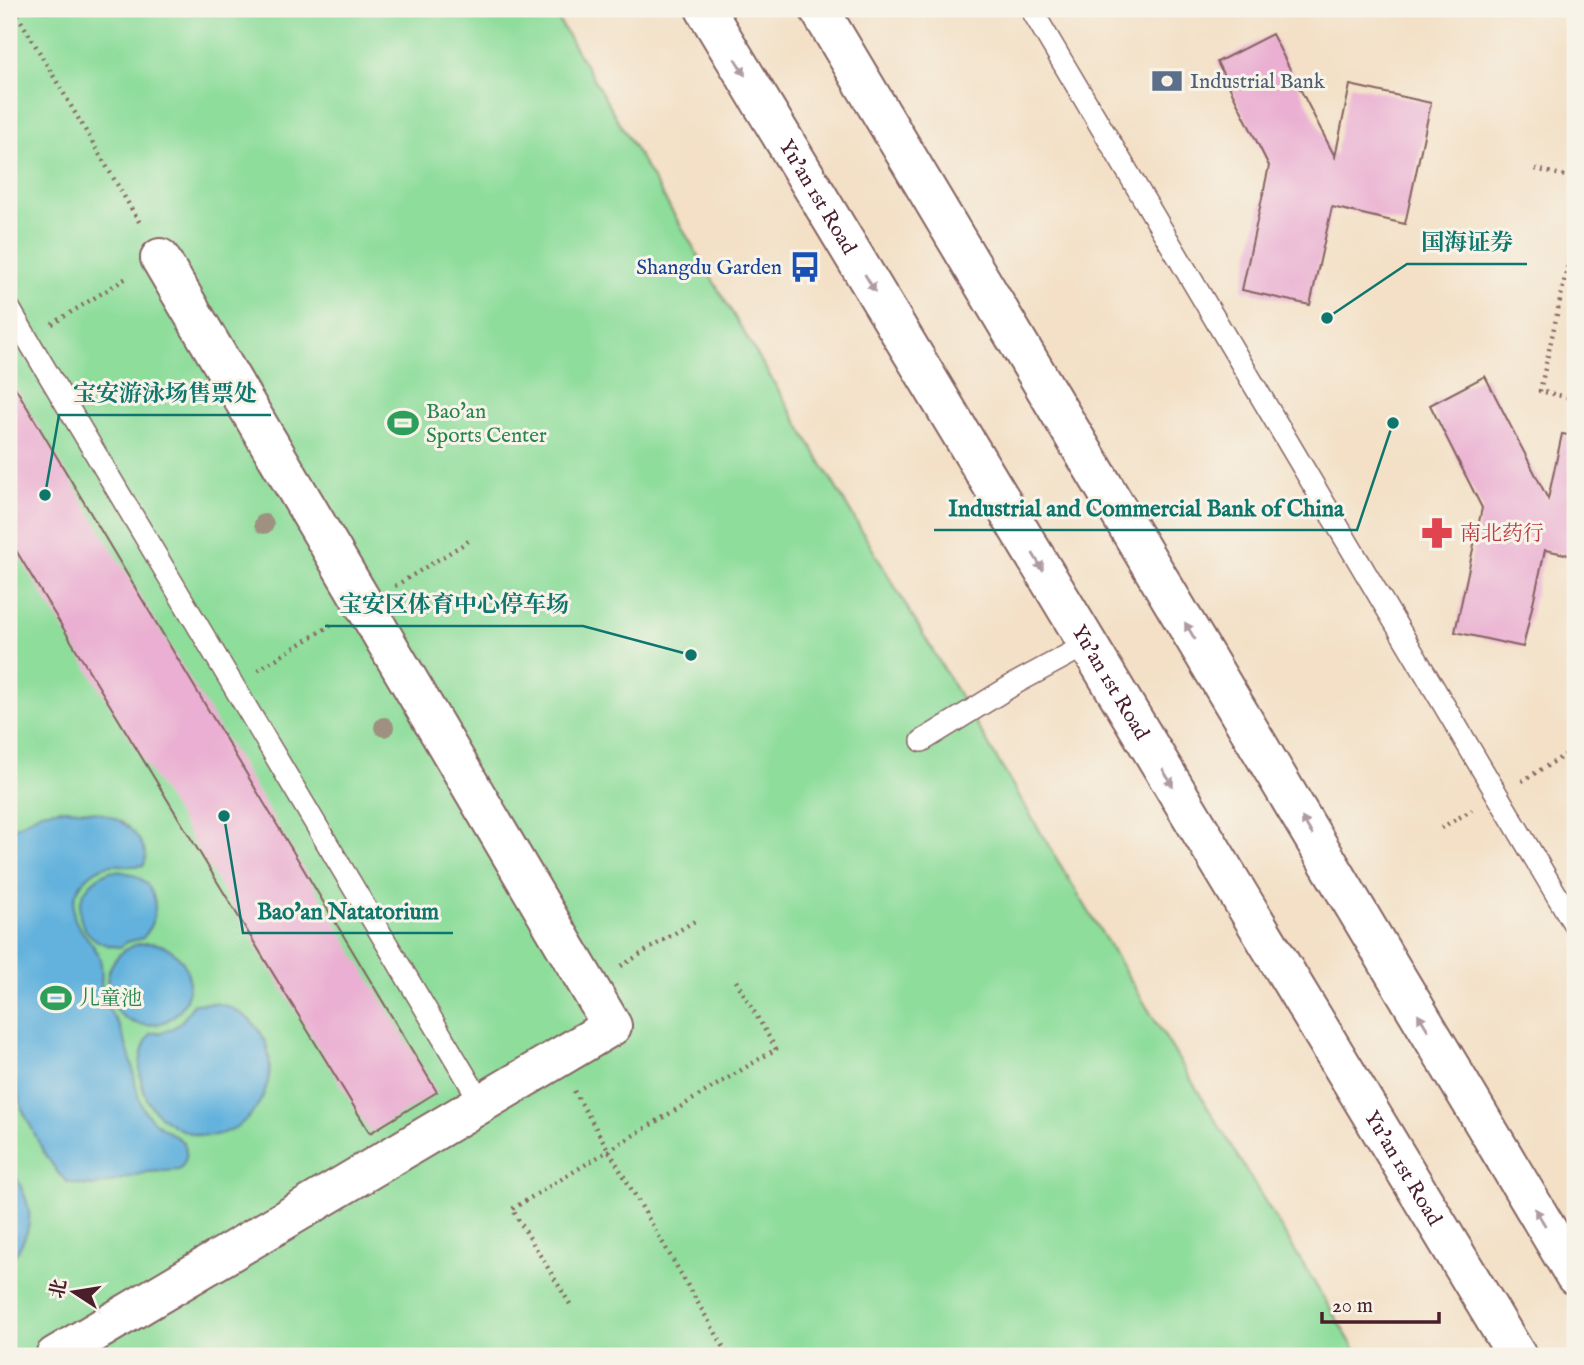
<svg xmlns="http://www.w3.org/2000/svg" width="1584" height="1365" viewBox="0 0 1584 1365" font-family="'IM FELL English','Noto Serif SC',serif">
<rect width="100%" height="100%" fill="#f7f3e8"/>
<filter id="ink" filterUnits="userSpaceOnUse"><feTurbulence type="fractalNoise" baseFrequency=".0143" numOctaves="2"/><feDisplacementMap in="SourceGraphic" scale="14" xChannelSelector="R" yChannelSelector="G"/><feConvolveMatrix kernelMatrix="1 2 1 2 8 2 1 2 1" color-interpolation-filters="sRGB"/></filter>
<filter id="wash" filterUnits="userSpaceOnUse"><feTurbulence type="fractalNoise" baseFrequency=".00686" numOctaves="4" result="noise"/><feDisplacementMap in="SourceGraphic" scale="28" xChannelSelector="R" yChannelSelector="G"/><feGaussianBlur stdDeviation="1.57" result="paint"/><feColorMatrix in="noise" values="0 0 0 0 0 0 0 0 0 0 0 0 0 0 0 0 0 1.4 0 .05"/><feComposite in="paint" operator="in"/></filter>
<g filter="url(#wash)">
<rect width="100%" height="100%" fill="#f3e0c6"/>
<path fill="#8edd9b" stroke="#6c7e63" stroke-width="2" d="M 9,9 L 552,9 L 1044,838 L 1359,1356 L 9,1356 Z"/>
<path fill="#63b2dd" stroke="#566884" stroke-width="2" d="M 61,809 C 93,810 124,813 141,843 C 146,851 147,857 144,865 C 133,868 123,864 112,865 C 97,866 81,880 76,894 C 65,925 89,933 99,956 C 104,969 100,981 102,993 C 104,1005 111,1012 117,1022 C 123,1032 126,1046 130,1057 C 135,1072 134,1089 141,1104 C 149,1123 170,1131 184,1143 C 188,1154 187,1161 179,1170 L 148,1172 L 96,1186 L 82,1185 L 67,1182 L 58,1173 L 43,1151 L 22,1109 L 9,1059 L 9,831 L 41,812 Z
M 110,871 C 152,870 168,905 143,938 L 127,942 L 120,947 C 71,944 65,889 110,871 Z
M107 984a41 41 0 1 1 82 0a41 41 0 1 1-82 0Z
M 215,1003 C 221,1005 229,1006 235,1010 C 310,1049 251,1166 178,1128 C 165,1121 153,1112 147,1099 C 137,1078 137,1053 151,1033 C 172,1034 184,1022 193,1004 Z
M 9,1163 C 32,1208 40,1220 9,1264 Z"/>
<g id="blocks">
<path fill="#eaafd2" d="M 1272,34 L 1335,157 L 1350,85 L 1431,103 L 1405,224 L 1332,207 L 1310,305 L 1242,290 L 1269,166 L 1217,62 Z
M 1485,376 L 1548,499 L 1562,434 L 1575,436 L 1575,556 L 1545,550 L 1523,647 L 1455,632 L 1482,508 L 1430,405 Z
M 9,377 L 437,1092 L 370,1133 L 9,539 Z"/>
</g>
</g>
<g filter="url(#ink)">
<use href="#blocks" fill-opacity="0" stroke="#856361" stroke-width="2"/>
<g fill="none" stroke-linecap="round" stroke-linejoin="round">
<defs>
<path id="lane" d="M 1031,9 L 1575,926
M 9,308 L 482,1104
M 922,741 L 1016,683 L 1088,644"/>
<path id="street" d="M 55,1356 L 612,1026 L 160,258"/>
<g id="secondary">
<path id="s1" d="M 705,9 L 1517,1356"/>
<path d="M 819,9 L 1575,1276"/>
</g>
</defs>
<use href="#lane" stroke="#856361" stroke-width="24"/>
<use href="#street" stroke="#856361" stroke-width="42"/>
<use href="#secondary" stroke="#856361" stroke-width="42"/>
<path stroke="#856361" stroke-width="4.5" stroke-dasharray="2 5" stroke-linecap="butt" d="M 14,9 L 141,225
M 1535,169 L 1575,178
M 1575,232 L 1540,391 L 1575,399
M 52,324 L 128,277
M 395,586 L 472,539
M 258,670 L 331,625
M 1522,781 L 1575,749
M 1441,828 L 1472,810
M 621,966 L 698,919
M 574,1091 L 729,1356
M 570,1304 L 512,1209 L 776,1049 L 736,981"/>
<use href="#lane" stroke="#fff" stroke-width="21"/>
<use href="#street" stroke="#fff" stroke-width="38"/>
<use href="#secondary" stroke="#fff" stroke-width="38"/>
</g>
<g fill="#9f9080">
<circle cx="264" cy="524" r="10"/>
<circle cx="384" cy="727" r="10"/>
</g>
<defs><path id="oneway-solid" d="M-6-.8H1V-3.2L6.5 0L1 3.2V.8H-6Z" transform="scale(1.75)"/></defs>
<g fill="#ae9aa0">
<use href="#oneway-solid" transform="translate(740 67) rotate(59)"/>
<use href="#oneway-solid" transform="translate(870 283) rotate(59)"/>
<use href="#oneway-solid" transform="translate(1038 562) rotate(59)"/>
<use href="#oneway-solid" transform="translate(1190 631) rotate(-121)"/>
<use href="#oneway-solid" transform="translate(1168 778) rotate(59)"/>
<use href="#oneway-solid" transform="translate(1307 826) rotate(-121)"/>
<use href="#oneway-solid" transform="translate(1423 1022) rotate(-121)"/>
<use href="#oneway-solid" transform="translate(1540 1217) rotate(-121)"/>
</g>
</g>
<defs>
<symbol id="bank-bare" viewBox="-9 -9 18 18"><path d="M-6-4H6V4H-6ZM0-2.3a2.3 2.3 0 1 0 0 4.6a2.3 2.3 0 1 0 0-4.6Z" fill="#5c6f8a" stroke="#f7f3e8" stroke-width="2.5" paint-order="stroke"/></symbol>
<symbol id="bus-bare" viewBox="-9 -9 18 18"><path d="M-5-6H5V4H4V6H2V4H-2V6H-4V4H-5ZM-3.5-4V0h7V-4ZM-3.5 1.2v1.5H-2V1.2ZM2 1.2v1.5H3.5V1.2Z" fill="#1a4fb4" stroke="#f7f3e8" stroke-width="2.5" paint-order="stroke"/></symbol>
<symbol id="stadium-bare" viewBox="-9 -9 18 18"><path d="M0-5a6.5 5 0 1 0 0 10a6.5 5 0 1 0 0-10ZM-3.5-1.8h7v3.6h-7Z" fill="#2e9e5b" stroke="#f7f3e8" stroke-width="2.5" paint-order="stroke"/></symbol>
<symbol id="pharmacy-bare" viewBox="-9 -9 18 18"><path d="M-2-6h4v4h4v4h-4v4h-4v-4h-4v-4h4Z" fill="#e0444e" stroke="#f7f3e8" stroke-width="2.5" paint-order="stroke"/></symbol>
</defs>
<g fill-rule="evenodd">
<use href="#bank-bare" x="1145" y="59" width="44" height="44"/>
<use href="#bus-bare" x="783" y="245" width="44" height="44"/>
<use href="#stadium-bare" x="381" y="401" width="44" height="44"/>
<use href="#pharmacy-bare" x="1415" y="511" width="44" height="44"/>
<use href="#stadium-bare" x="34" y="976" width="44" height="44"/>
</g>
<g text-anchor="middle" stroke-width="6" stroke-linejoin="round" paint-order="stroke">
<g font-size="21" fill="#4e5e75" stroke="#f7f3e8" text-anchor="start">
<text x="1190" y="88">Industrial Bank</text>
</g>
<g font-size="21" fill="#4a1f2b" stroke="#f7f3e8">
<text dy="7" stroke="none"><textPath href="#s1" startOffset="219">Yu’an 1st Road</textPath></text>
<text dy="7" stroke="none"><textPath href="#s1" startOffset="786">Yu’an 1st Road</textPath></text>
<text dy="7" stroke="none"><textPath href="#s1" startOffset="1353">Yu’an 1st Road</textPath></text>
</g>
<g font-size="21" fill="#164399" stroke="#f7f3e8" text-anchor="end">
<text x="782" y="274">Shangdu Garden</text>
</g>
<g font-size="21" fill="#27864d" stroke="#f7f3e8" text-anchor="start">
<text x="426" y="418">Bao'an<tspan x="426" dy="24">Sports Center</tspan></text>
<text x="79" y="1005">儿童池</text>
</g>
<g font-size="21" fill="#be3a42" stroke="#f7f3e8" text-anchor="start">
<text x="1460" y="540">南北药行</text>
</g>
</g>
<path fill="none" stroke="#0f766e" stroke-width="2.5" d="M1327 318L1407 264H1527M45 495L59 415H271M1393 423L1357 530H934M691 655L583 626H325M224 816L243 933H453"/>
<g fill="#0f766e" stroke="#f7f3e8" stroke-width="2.5">
<circle cx="1327" cy="318" r="7"/>
<circle cx="45" cy="495" r="7"/>
<circle cx="1393" cy="423" r="7"/>
<circle cx="691" cy="655" r="7"/>
<circle cx="224" cy="816" r="7"/>
</g>
<g font-size="23" text-anchor="middle" font-weight="bold" fill="#0f766e" stroke="#f7f3e8" stroke-width="6" stroke-linejoin="round" paint-order="stroke">
<text x="1467" y="250">国海证券</text>
<text x="165" y="401">宝安游泳场售票处</text>
<text x="1146" y="516">Industrial and Commercial Bank of China</text>
<text x="454" y="612">宝安区体育中心停车场</text>
<text x="348" y="919">Bao'an Natatorium</text>
</g>
<rect width="1584" height="1365" fill="none" stroke="#f7f3e8" stroke-width="35"/>
<g transform="translate(74 1292) rotate(282)" stroke="#f7f3e8" stroke-width="5" paint-order="stroke">
<path d="M0-5L12 26L0 18L-12 26Z" fill="#4a1f2b"/>
<text y="-10" font-size="19" font-weight="bold" text-anchor="middle" fill="#4a1f2b">北</text>
</g>
<path d="M1322 1312v10h117v-10" fill="none" stroke="#4a1f2b" stroke-width="3.5"/>
<text x="1332" y="1312" font-size="21" fill="#4a1f2b" stroke="#f7f3e8" stroke-width="5" paint-order="stroke">20 m</text>
</svg>
